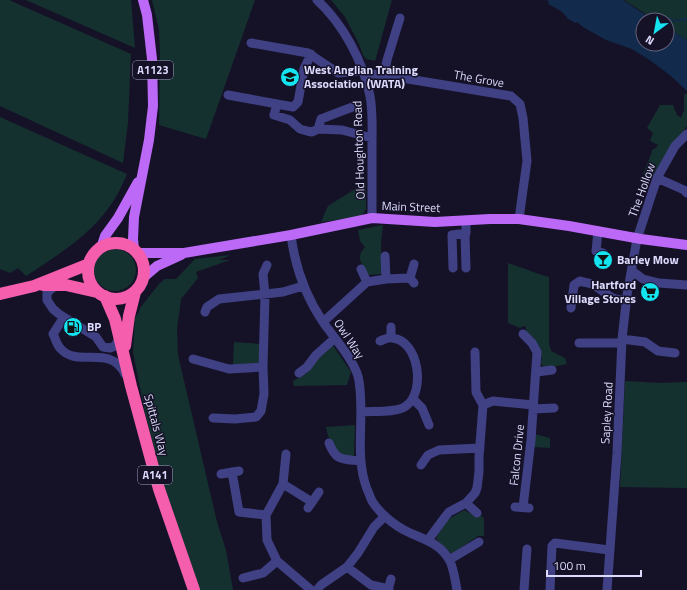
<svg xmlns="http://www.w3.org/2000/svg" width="687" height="590" viewBox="0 0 687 590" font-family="'Titillium Web',sans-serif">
<rect width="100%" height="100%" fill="#151228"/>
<path fill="#15312f" d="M 0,0 L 9,0 L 131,54 L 128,122 L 123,163 L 0,106 Z
M 26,0 L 131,0 L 135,48 Z
M 152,0 L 255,0 L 206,139 L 159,125 L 160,53 L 159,30 Z
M 331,0 L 392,0 L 375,61 L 366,59 L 363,55 L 359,44 L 345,17 Z
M 624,0 L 687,0 L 687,40 L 667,28 L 667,20 L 655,20 Z
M 687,93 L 687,126 L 667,153 L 655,176 L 650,179 L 643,174 L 652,152 L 652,150 L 656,148 L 658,145 L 650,141 L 653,133 L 647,128 L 660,105 L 673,105 L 677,115 L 681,118 L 684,110 L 684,95 Z
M 0,117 L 127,174 C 107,225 70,247 26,276 L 18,268 L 10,273 L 0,269 Z
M 366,182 L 366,209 L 361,217 L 321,222 L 328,206 Z
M 383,225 L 381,243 L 382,274 L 368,275 C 362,264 355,258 365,247 L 360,241 L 358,230 Z
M94 270a21 21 0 1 1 42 0a21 21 0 1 1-42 0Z
M 231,255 L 219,260 L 230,260 L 196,272 L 198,278 L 181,299 L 177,329 L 178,355 L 217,522 L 226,550 L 233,590 L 200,590 L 165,488 L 145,413 L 133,352 L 135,318 L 139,312 L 140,308 L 159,284 L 165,279 L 176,279 L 195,259 Z
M 508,263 L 542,275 L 549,277 L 549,344 L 551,351 L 565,358 L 567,364 L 548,368 L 543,367 L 541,363 L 542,358 L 540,358 L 526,332 L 526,327 L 523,326 L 520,328 L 508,323 Z
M 234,342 L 262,344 L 261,361 L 255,364 L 233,364 Z
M 332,344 L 351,372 L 347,385 L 294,386 L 293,381 L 307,373 L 318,358 Z
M 625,381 L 659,383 L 687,382 L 687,488 L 620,487 Z
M 355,425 L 354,457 L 340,456 L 328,436 L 326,427 Z
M 535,434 L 550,438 L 550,448 L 534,447 Z
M 464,510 L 478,517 L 480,515 L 484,518 L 484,536 L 478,536 L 452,554 L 436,539 L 444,522 Z"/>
<path fill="#122a4b" d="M 547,0 L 623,0 L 653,20 L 643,20 L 643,44 L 667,44 L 667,28 L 687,40 L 687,91 L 671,76 L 651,61 L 632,49 L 606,40 L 583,27 L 577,22 L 575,23 L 567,18 L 567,17 L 561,11 L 548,4 L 549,2 Z"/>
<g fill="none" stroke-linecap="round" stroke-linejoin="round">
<path stroke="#122a4b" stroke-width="2" d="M 649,20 L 655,16 L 675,21 L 687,19"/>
<path stroke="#404084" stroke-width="9" d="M 317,0 C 343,24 363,61 370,96 C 373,112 372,129 372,145 C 372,169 372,194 372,218
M 251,43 L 308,53 L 338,73 L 362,71
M 363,73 L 390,76 L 511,96 L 520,104 L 523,118 L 527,161 L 519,219
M 384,75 L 387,60 L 400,18
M 228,95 L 277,104 L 274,115 L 290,120 L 300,129 L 307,131 L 312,132 L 318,129 L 342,130 L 372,138
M 277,104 L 293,107 L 298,102 L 304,69 L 311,54
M 318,129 L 321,119 L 355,106
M 657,178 L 684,190 L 687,193
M 598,231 L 596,251 L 603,253
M 465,234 L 466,268
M 291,235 C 295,268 305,295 323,322 C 334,338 357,363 359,381 C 365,418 354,455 367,489 C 369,493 370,497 372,501 C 379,513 395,526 408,532 C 425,540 440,543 450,561 C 454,570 455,580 457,590
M 385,256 L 386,279
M 453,268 L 452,235 L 466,233 L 466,220
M 361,269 L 367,282
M 631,273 L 635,273 L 643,279 L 659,283 L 687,285
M 414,283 L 410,278 L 414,264
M 56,285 L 47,293 L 47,300 L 53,309 L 59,314 L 96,337 L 103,347 L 110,348 L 115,346 L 120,337
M 571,308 L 574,285 L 580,281 C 585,283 591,283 595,286 C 611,295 606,299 627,300
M 205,312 L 207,307 L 219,299 L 283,292 L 303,286
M 67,319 L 62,320 L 53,334 C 56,339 56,344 60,348 C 77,369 110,343 125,374
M 323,322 L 367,282 L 386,279 L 410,278
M 391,337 L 391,327
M 622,339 L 645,342 L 658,351 L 675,353
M 579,343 L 622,343
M 193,359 L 229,369 L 263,367
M 537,372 L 552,370
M 299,373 L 307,367 L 316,355 L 335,338
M 413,399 L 422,408 L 429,425
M 483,405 L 493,401 L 533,405
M 533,409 L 554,408
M 361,412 C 373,411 397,413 406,406 C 426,392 419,340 392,338 C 388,337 383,340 380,341
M 213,418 L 235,419 L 256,417 L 261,411 L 264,394 L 263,367 L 265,295 L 263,274 L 267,265
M 329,443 C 336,461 342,459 360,461
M 286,454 L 283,484 L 266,515 L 267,540 L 277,561 L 311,590
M 421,465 L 428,455 L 439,450 L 480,448
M 232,472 L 239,512 L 266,515
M 221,474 L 239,471
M 283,484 L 312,502
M 466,503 L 477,513
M 515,507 L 529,508
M 523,507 L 531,440 L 537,352 L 532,343 L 523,334
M 308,508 L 319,492
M 428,540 L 445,517 L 449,512 L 466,503 L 475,493 L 477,488 L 479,472 L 479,457 L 483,405 L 476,392 L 475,352
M 449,560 L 479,542
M 347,567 L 371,585 L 389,589
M 243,578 L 263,573 L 277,561
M 317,590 L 321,585 L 347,567 L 358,553 L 374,527 L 385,516
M 388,590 L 391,579
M 524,590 L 527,549
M 550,590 L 552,546 L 555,543 L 609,550
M 607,590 L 617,453 L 622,339 L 627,295 L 637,239 L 657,178 L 675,146 L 687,134"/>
<path stroke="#bb69f6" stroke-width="10" d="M 102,245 L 105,236 L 118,218 L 138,182
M 134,249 L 133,239 L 134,217 L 149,140 L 153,106 L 152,59 L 147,15 L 143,0
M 139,253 L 184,253 L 291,235 L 372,218 L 435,222 L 490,219 L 519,219 L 569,226 L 641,239 L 687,245
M 144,277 L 157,266 L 181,255"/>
<path stroke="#f55ead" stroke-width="12" d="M88 271a28 28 0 1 1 56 0a28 28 0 1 1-56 0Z
M 43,285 L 66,285 L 97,292
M 0,294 L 34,286 L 89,264
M 105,296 L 115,319 L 131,386 L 159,489 L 194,590
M 125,346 L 129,316 L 135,292"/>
</g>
<defs>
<symbol id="university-disc" viewBox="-11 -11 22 22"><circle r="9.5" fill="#13e4f0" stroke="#151228"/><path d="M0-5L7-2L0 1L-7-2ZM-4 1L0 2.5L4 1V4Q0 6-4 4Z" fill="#111"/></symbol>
<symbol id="bar-disc" viewBox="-11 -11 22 22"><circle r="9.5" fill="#13e4f0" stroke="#151228"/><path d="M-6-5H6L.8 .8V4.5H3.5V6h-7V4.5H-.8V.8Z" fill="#111"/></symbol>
<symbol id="supermarket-disc" viewBox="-11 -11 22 22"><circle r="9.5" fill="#13e4f0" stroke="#151228"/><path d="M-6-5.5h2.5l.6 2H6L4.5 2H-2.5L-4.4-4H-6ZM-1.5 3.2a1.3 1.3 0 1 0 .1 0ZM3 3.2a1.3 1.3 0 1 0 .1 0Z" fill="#111"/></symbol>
<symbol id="fuel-disc" viewBox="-11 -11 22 22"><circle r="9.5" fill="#13e4f0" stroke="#151228"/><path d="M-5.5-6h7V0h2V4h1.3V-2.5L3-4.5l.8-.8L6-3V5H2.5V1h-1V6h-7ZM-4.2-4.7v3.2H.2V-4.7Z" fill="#111"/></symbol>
</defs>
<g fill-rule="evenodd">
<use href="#university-disc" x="279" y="66" width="22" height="22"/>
<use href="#bar-disc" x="592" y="249" width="22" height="22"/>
<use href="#supermarket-disc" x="639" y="281" width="22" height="22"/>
<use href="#fuel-disc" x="62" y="316" width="22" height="22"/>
</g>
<g text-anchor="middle" stroke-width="3" stroke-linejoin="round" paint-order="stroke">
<g fill="#151228" stroke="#a19fbd" stroke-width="1">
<rect x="133" y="61" width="40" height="18" rx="3"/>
<rect x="138" y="466" width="34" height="18" rx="3"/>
</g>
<g font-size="11" font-weight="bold" fill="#dddbfd">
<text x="153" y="74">A1123</text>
<text x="155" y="479">A141</text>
</g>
<g font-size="12" font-weight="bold" fill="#dddbfd" stroke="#151228" text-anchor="start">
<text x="304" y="74">West Anglian Training<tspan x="304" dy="14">Association (WATA)</tspan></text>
<text x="617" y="264">Barley Mow</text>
<text x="636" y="289" text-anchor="end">Hartford<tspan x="636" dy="14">Village Stores</tspan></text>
<text x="87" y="331">BP</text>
</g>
<g font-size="12" fill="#dddbfd" stroke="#151228">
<text transform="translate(479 79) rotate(10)" y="4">The Grove</text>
<text transform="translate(359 150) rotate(-92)" y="4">Old Houghton Road</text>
<text transform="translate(642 190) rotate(-70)" y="4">The Hollow</text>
<text transform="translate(411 207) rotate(2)" y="4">Main Street</text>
<text transform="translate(349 339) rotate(57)" y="4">Owl Way</text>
<text transform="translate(607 413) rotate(-87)" y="4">Sapley Road</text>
<text transform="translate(156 425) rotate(75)" y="4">Spittals Way</text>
<text transform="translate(517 455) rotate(-84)" y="4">Falcon Drive</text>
</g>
</g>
<g transform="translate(655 32) rotate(212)"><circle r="19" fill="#151228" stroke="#65627d"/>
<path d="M0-3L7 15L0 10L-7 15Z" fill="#13e4f0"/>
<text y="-6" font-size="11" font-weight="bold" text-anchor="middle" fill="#dddbfd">N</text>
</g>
<path d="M547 570v6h94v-6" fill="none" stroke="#dddbfd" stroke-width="2"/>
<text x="553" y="570" font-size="12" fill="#dddbfd" stroke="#151228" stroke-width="3" paint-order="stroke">100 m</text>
</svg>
